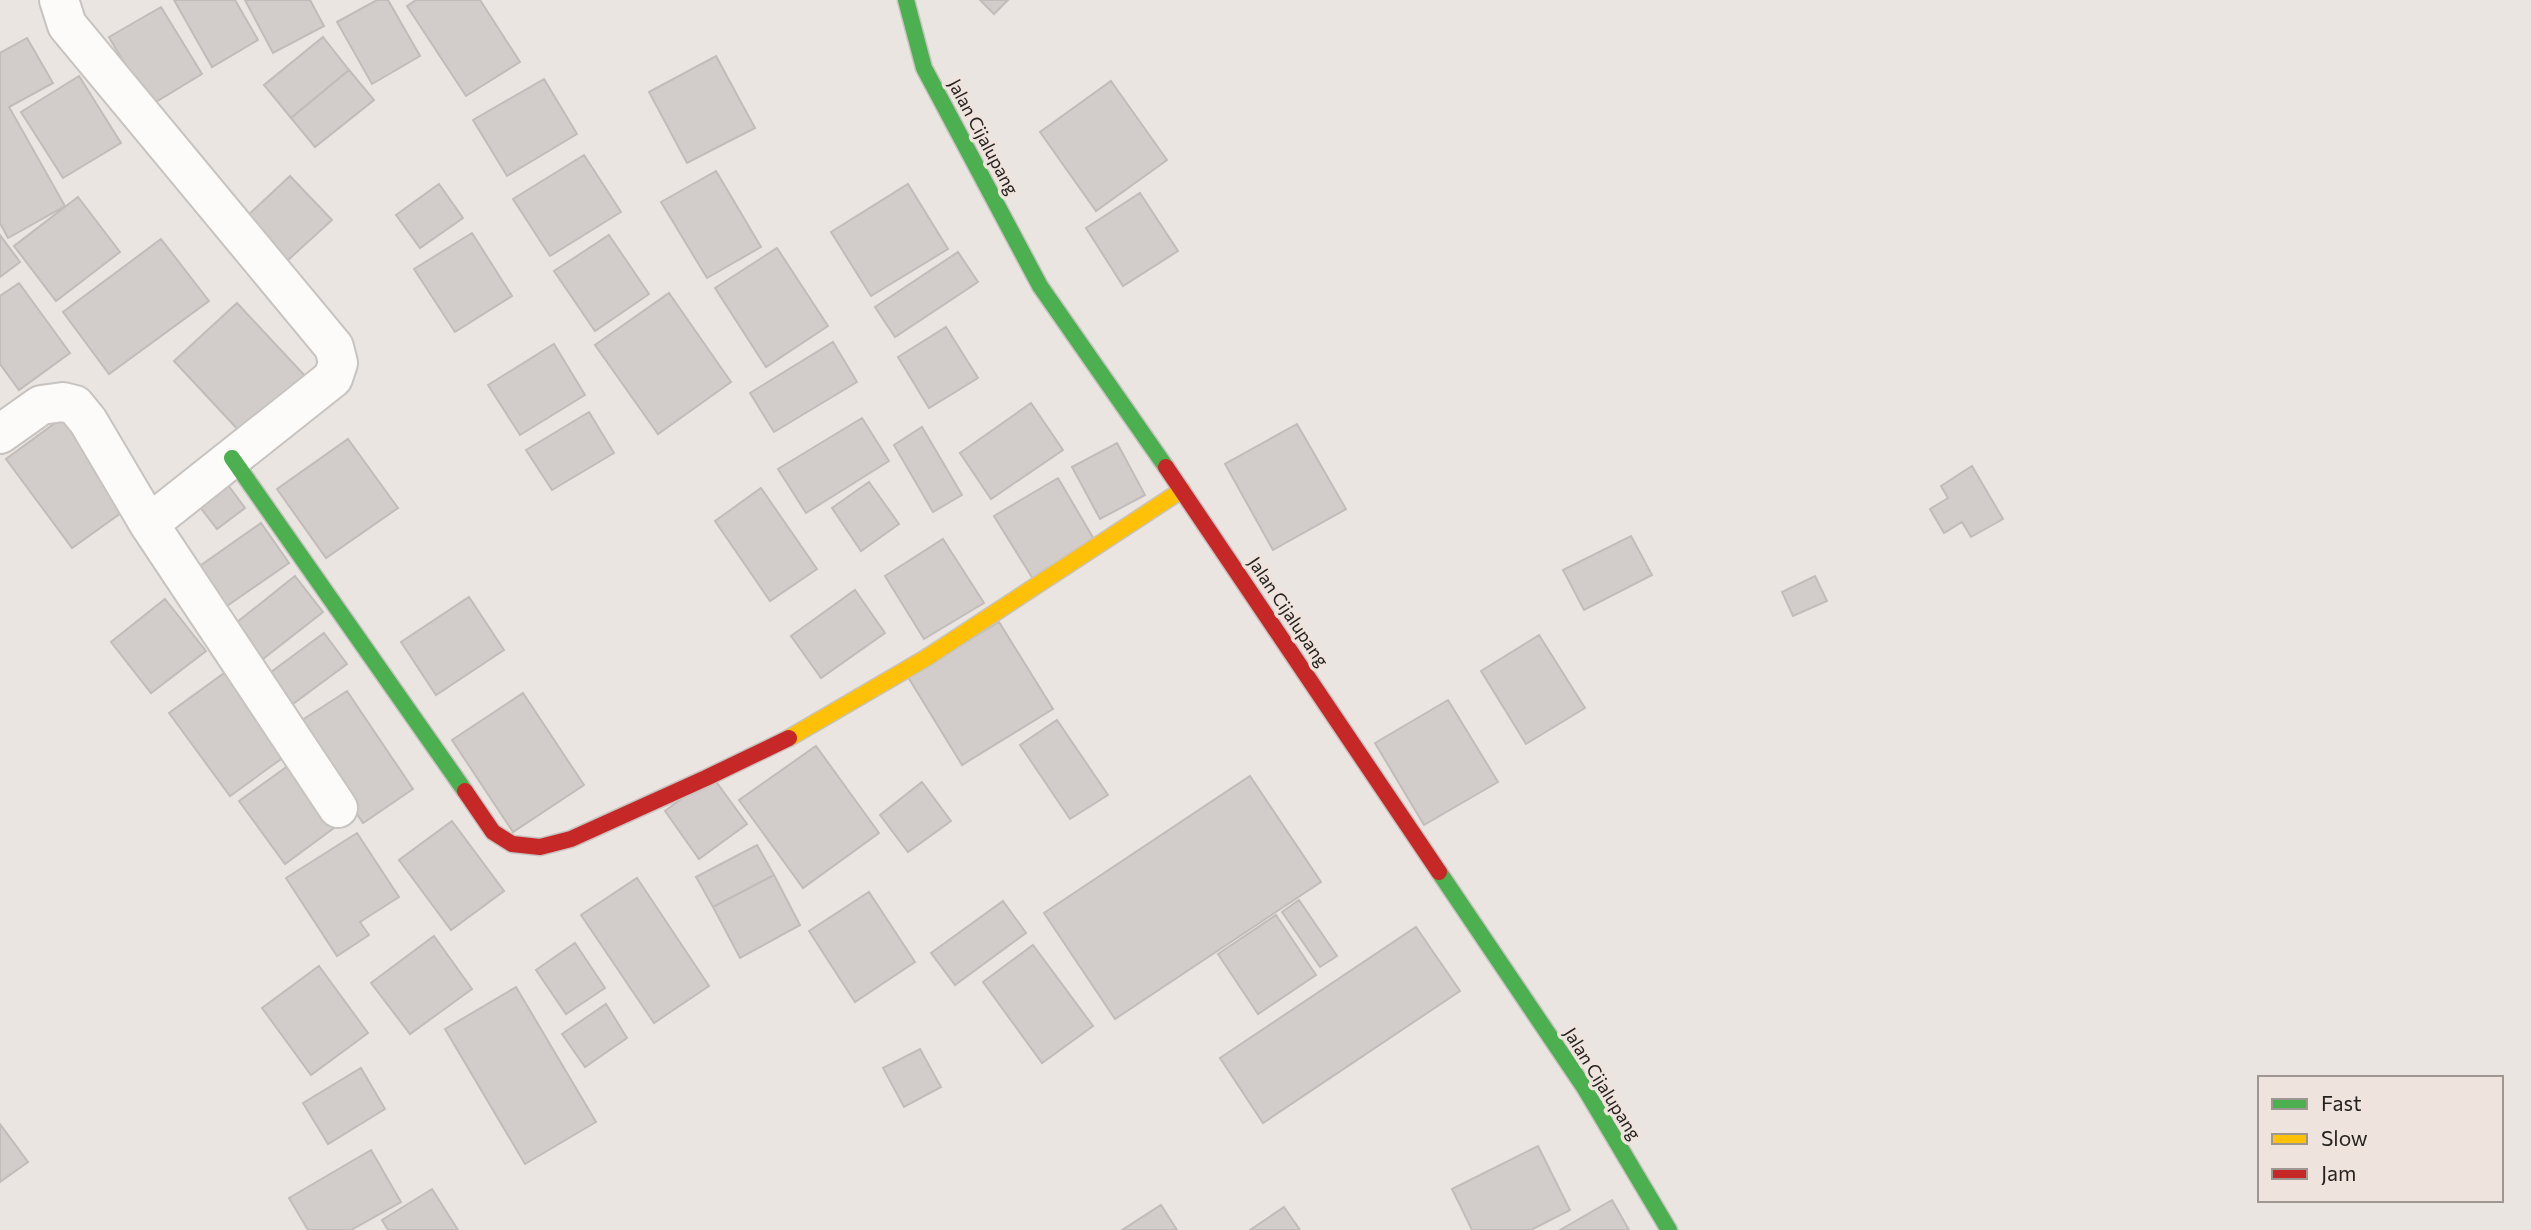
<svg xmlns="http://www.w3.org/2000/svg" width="2531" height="1230" viewBox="0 0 2531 1230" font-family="Commissioner,sans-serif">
<rect width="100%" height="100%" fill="#ebe5e1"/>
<path fill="#d2cdca" stroke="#c1bcb9" stroke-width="2" d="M 174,0 L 235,0 L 258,40 L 212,67 Z
M 245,0 L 310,0 L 324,26 L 273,53 Z
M 377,0 L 388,0 L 420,56 L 372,84 L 337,22 Z
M 416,0 L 480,0 L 520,62 L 466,96 L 407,6 Z
M 980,0 L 1008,0 L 994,14 Z
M 161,7 L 202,74 L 149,106 L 109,37 Z
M 323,37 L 349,70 L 291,118 L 264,85 Z
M 27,38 L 53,83 L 9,107 L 65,206 L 8,238 L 0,223 L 0,53 Z
M 716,56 L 755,128 L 687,163 L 649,92 Z
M 349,70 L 374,100 L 315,147 L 291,118 Z
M 79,76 L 121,143 L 63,178 L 21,112 Z
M 544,79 L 577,134 L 507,176 L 473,120 Z
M 1111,81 L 1167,160 L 1096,211 L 1040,132 Z
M 584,155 L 621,212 L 550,256 L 513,199 Z
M 716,171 L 761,247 L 707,278 L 661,202 Z
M 290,176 L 332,220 L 287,261 L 246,217 Z
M 439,184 L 463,218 L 420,248 L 396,215 Z
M 908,184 L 948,249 L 871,296 L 831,232 Z
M 1140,193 L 1178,251 L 1123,286 L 1086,228 Z
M 78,197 L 120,252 L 56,301 L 14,246 Z
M 472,233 L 512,296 L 455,332 L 414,269 Z
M 0,235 L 20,262 L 0,277 Z
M 609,235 L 649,294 L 595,331 L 554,271 Z
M 161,239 L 209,301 L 109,374 L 63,312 Z
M 777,248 L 828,326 L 766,367 L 715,288 Z
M 958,252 L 978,282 L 895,337 L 875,307 Z
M 19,283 L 70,353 L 19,390 L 0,364 L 0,296 Z
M 669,293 L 731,382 L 658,434 L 595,345 Z
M 237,303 L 306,377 L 243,435 L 174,361 Z
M 946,327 L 978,378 L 929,408 L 898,357 Z
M 833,342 L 857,382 L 774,432 L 750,393 Z
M 554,344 L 585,395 L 520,435 L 488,385 Z
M 1031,403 L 1063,450 L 991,499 L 960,453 Z
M 589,412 L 614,453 L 552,490 L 526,450 Z
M 62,418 L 128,508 L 72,548 L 6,459 Z
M 862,418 L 889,461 L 806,513 L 778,469 Z
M 1297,424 L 1346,509 L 1273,550 L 1225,464 Z
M 922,427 L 962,495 L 933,512 L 894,445 Z
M 348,439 L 398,508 L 326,558 L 277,489 Z
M 1117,443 L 1145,495 L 1100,519 L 1072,467 Z
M 1972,466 L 2003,519 L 1971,537 L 1962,522 L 1944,533 L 1930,509 L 1948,498 L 1941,486 Z
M 1058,478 L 1095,541 L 1033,579 L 994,516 Z
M 225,481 L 245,508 L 217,529 L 196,502 Z
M 869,482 L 899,524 L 861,551 L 832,508 Z
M 761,488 L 817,569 L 770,601 L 715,521 Z
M 261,523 L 289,563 L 221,610 L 194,570 Z
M 1631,536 L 1652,575 L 1584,610 L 1563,570 Z
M 943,539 L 984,603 L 924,639 L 885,576 Z
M 295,576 L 323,612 L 259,662 L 231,627 Z
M 1815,576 L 1827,601 L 1793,616 L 1782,592 Z
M 855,590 L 885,633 L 821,678 L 791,636 Z
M 469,597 L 504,650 L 436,695 L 401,642 Z
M 165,599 L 206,651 L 151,693 L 111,642 Z
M 999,622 L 1053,709 L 962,765 L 908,677 Z
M 324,633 L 347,664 L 290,706 L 267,675 Z
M 1539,635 L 1585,708 L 1526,744 L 1481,671 Z
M 227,671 L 288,754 L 230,796 L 169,713 Z
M 347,691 L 413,789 L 363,823 L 296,724 Z
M 523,693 L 584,785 L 513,832 L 452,740 Z
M 1448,700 L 1498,782 L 1424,825 L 1375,743 Z
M 1057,720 L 1108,795 L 1070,819 L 1020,745 Z
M 816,746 L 879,833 L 803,888 L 739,800 Z
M 292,763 L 338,825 L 285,864 L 239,801 Z
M 712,776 L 747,824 L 699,859 L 665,811 Z
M 1250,776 L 1321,882 L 1115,1019 L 1044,913 Z
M 922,782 L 951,821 L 908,852 L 880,815 Z
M 452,821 L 504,891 L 451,930 L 399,860 Z
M 357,833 L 399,897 L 360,922 L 369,935 L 337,956 L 286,878 Z
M 757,845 L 774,875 L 713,907 L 696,877 Z
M 774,875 L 800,925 L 740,958 L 713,907 Z
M 637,878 L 709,986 L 654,1023 L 581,915 Z
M 869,892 L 915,962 L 855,1002 L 809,931 Z
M 1299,900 L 1337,956 L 1320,967 L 1282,912 Z
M 1003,901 L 1026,933 L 955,985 L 931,953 Z
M 1276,915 L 1316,975 L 1258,1014 L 1218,954 Z
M 1416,927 L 1460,991 L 1263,1123 L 1220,1058 Z
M 434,936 L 472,989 L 410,1034 L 371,983 Z
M 575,943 L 605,988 L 566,1014 L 536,970 Z
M 1033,945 L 1093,1026 L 1042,1063 L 983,982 Z
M 319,966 L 368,1033 L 311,1075 L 262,1008 Z
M 516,987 L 596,1122 L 525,1164 L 445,1029 Z
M 606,1004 L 627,1038 L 585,1067 L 562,1034 Z
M 920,1049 L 941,1087 L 904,1107 L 883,1068 Z
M 361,1068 L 385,1109 L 328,1144 L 303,1103 Z
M 0,1124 L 28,1162 L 0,1182 Z
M 1538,1146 L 1570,1210 L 1531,1230 L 1472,1230 L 1452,1189 Z
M 371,1150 L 401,1202 L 351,1230 L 308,1230 L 289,1198 Z
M 432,1189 L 458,1230 L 388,1230 L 382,1220 Z
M 1612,1200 L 1629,1230 L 1560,1230 Z
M 1161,1205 L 1177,1230 L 1122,1230 Z
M 1284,1207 L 1300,1230 L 1250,1230 Z"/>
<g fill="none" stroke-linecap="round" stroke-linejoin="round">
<defs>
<path id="street" d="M 59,0 L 67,25 L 334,347 L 338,363 L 333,378 L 149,524
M 0,434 L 41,405 L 63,402 L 75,405 L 88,421 L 149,524 L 338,808"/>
<path id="fast" d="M 906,0 L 924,68 L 1040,286 L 1166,467
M 232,458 L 465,791
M 1439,872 L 1584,1087 L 1669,1230"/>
<path id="slow" d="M 789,738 L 926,658 L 1182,490"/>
<path id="jam" d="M 1166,467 L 1439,872
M 465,791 L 493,832 L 512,844 L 540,847 L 571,839 L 706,778 L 789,738"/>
</defs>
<use href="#street" stroke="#c7c3c0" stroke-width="42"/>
<use href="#fast" stroke="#c7c3c0" stroke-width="19"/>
<use href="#slow" stroke="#c7c3c0" stroke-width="19"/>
<use href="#jam" stroke="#c7c3c0" stroke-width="19"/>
<use href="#street" stroke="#fcfbfa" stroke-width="38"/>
<use href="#fast" stroke="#4caf50" stroke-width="16"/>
<use href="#slow" stroke="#ffc107" stroke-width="16"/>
<use href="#jam" stroke="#c62828" stroke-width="16"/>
</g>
<g text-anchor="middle" stroke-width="7" stroke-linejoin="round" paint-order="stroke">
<g font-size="18" fill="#24211e" stroke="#efe4dd">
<text transform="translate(983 137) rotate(62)" y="6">Jalan Cijalupang</text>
<text transform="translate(1288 612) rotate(56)" y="6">Jalan Cijalupang</text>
<text transform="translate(1602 1084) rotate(58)" y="6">Jalan Cijalupang</text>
</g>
</g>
<rect x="2258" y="1076" width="245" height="126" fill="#efe4dd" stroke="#9e9691" stroke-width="2"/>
<rect x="2272" y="1099" width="35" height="10" fill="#4caf50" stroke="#9e9691" stroke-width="2"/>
<text x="2321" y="1111" font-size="21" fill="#24211e">Fast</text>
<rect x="2272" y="1134" width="35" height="10" fill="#ffc107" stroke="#9e9691" stroke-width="2"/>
<text x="2321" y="1146" font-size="21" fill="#24211e">Slow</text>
<rect x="2272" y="1169" width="35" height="10" fill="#c62828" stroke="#9e9691" stroke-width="2"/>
<text x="2321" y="1181" font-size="21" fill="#24211e">Jam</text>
</svg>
